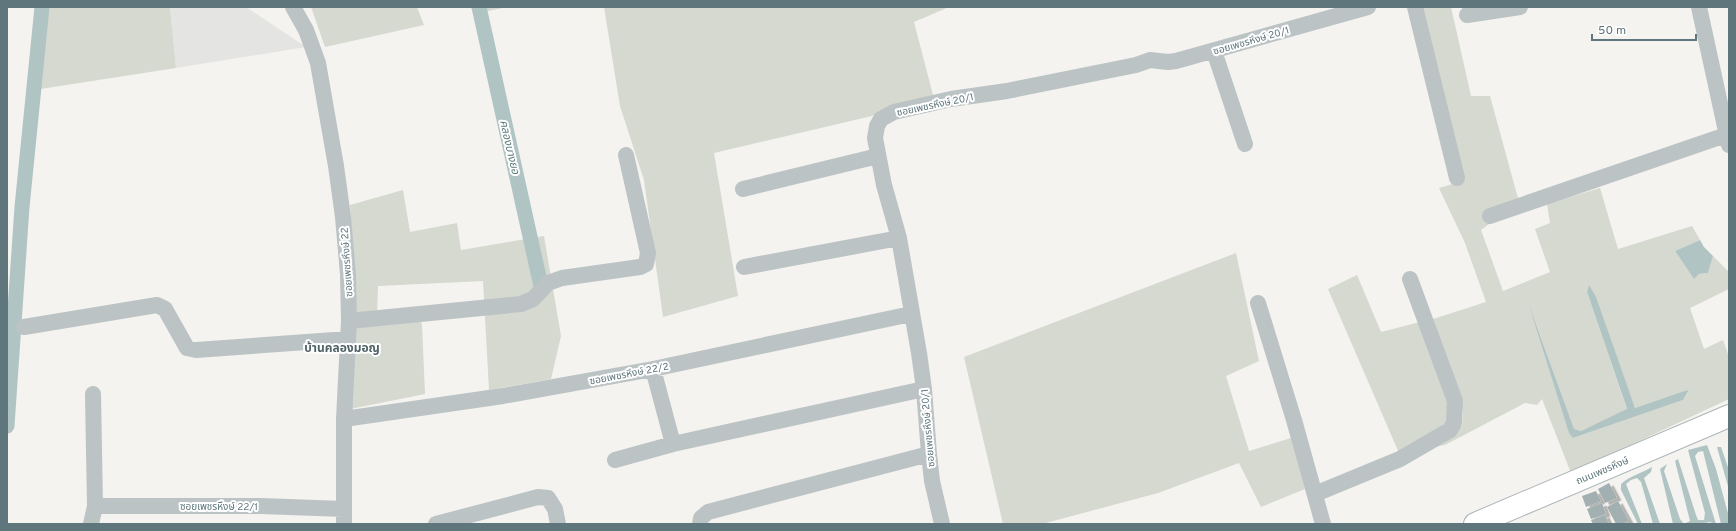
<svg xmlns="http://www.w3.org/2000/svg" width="1736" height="531" viewBox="0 0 1736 531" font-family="Overpass,'Noto Sans Thai',sans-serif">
<defs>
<filter id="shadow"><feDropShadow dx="4.5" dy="2.5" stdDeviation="0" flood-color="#0004"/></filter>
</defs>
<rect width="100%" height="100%" fill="#f4f3ef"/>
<path fill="#e4e5e3" d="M 170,7 L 246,7 L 306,47 L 176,68 Z"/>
<path fill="#d5d9cf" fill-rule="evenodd" d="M 38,7 L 170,7 L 176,68 L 34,90 L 29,85 Z
M 311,7 L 417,7 L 424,25 L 325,47 Z
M 471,7 L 507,7 L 474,14 Z
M 604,7 L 949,7 L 914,22 L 933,95 L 872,116 L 714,153 L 738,296 L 663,317 L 644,180 L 620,106 Z
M 1420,7 L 1451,7 L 1471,96 L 1490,96 L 1519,202 L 1481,230 L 1503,291 L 1550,272 L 1535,229 L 1550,223 L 1547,204 L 1600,188 L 1618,249 L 1692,226 L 1700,240 L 1675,251 L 1694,279 L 1699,274 L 1708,273 L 1713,256 L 1729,272 L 1729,289 L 1690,308 L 1704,349 L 1723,340 L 1729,357 L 1729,399 L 1571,473 L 1542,399 L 1537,405 L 1525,403 L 1445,445 L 1434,447 L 1462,426 L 1463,412 L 1430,320 L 1486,302 L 1465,243 L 1439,188 L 1463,181 ZM 1589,286 L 1635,408 L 1678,393 L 1689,391 L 1683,400 L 1573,438 L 1534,318 L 1574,430 L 1581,431 L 1627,410 L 1587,292 Z
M 403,190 L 410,232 L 457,223 L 461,250 L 544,236 L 561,336 L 551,379 L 489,390 L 483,281 L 378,286 L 377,314 L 417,311 L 422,325 L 425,394 L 350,409 L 354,270 L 350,205 Z
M 1236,253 L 1259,361 L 1226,376 L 1249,451 L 1291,438 L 1305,489 L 1261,507 L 1239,463 L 1158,493 L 1042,524 L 1003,524 L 964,357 Z
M 1357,275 L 1381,332 L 1420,322 L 1448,399 L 1451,419 L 1438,432 L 1399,453 L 1328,289 Z"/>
<path fill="#b1c4c4" d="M 1700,240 L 1704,247 L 1713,256 L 1708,273 L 1699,274 L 1694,279 L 1675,251 Z
M 1589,285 L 1596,297 L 1635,408 L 1678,393 L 1689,390 L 1683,400 L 1573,438 L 1569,433 L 1529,305 L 1574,429 L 1581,431 L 1627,409 L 1587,292 Z
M 1707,445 L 1716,469 L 1729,517 L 1729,524 L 1721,524 L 1703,451 L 1698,452 L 1695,456 L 1716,524 L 1712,524 L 1711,522 L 1704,523 L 1703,524 L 1673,524 L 1660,469 L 1667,464 L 1664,471 L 1680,519 L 1684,524 L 1690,521 L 1675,461 L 1678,459 L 1696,515 L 1698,520 L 1704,520 L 1705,513 L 1688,450 Z
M 1717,447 L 1721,447 L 1729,470 L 1729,490 Z
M 1652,467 L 1651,472 L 1644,478 L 1660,524 L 1653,524 L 1641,482 L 1637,478 L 1631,480 L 1626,484 L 1642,524 L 1638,524 L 1621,490 L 1621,484 C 1631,475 1641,474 1652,467 Z"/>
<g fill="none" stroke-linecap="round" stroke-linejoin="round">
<path stroke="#b1c4c4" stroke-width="15" d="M 479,7 L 541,286
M 7,426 L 22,207 L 42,7"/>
</g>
<path fill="#a3b0b2" filter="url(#shadow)" d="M 1609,483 L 1617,498 L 1605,503 L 1598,489 Z
M 1596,491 L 1601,501 L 1586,507 L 1582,496 Z
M 1618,501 L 1629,521 L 1622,524 L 1616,524 L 1607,507 Z
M 1602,503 L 1606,514 L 1591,519 L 1587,509 Z
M 1605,515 L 1609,524 L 1593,524 L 1591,520 Z"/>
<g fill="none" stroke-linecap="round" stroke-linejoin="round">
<defs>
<path id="secondary" d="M 1475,524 L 1729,416"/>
</defs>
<use href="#secondary" stroke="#acb5b8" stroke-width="24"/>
<path stroke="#bcc3c5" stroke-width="16" d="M 293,7 L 306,30 L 318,63 L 336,166 L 343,217 L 348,274 L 349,321 L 344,419 L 344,524
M 1415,7 L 1457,178
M 1699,7 L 1729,145
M 1467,15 L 1520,7
M 1214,51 L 1245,144
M 743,189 L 878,156
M 1490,216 L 1726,135
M 744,267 L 899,238
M 1258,303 L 1294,420 L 1323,524
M 349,321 L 521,304 L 533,299 L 548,283 L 562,278 L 640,267 L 646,264 L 648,253 L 626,155
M 24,327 L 157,305 L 165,309 L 187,348 L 196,350 L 348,339
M 653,369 L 673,444 L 924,389
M 344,419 L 503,396 L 653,369 L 911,314
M 615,460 L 673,444
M 1315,494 L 1400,459 L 1450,430 L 1454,423 L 1455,401 L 1410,279
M 95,506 L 261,506 L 344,509
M 91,524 L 95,506 L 93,394
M 436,524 L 538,497 L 548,498 L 555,509 L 558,524
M 700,524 L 701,518 L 708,512 L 929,454
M 942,524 L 932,481 L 929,454 L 924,389 L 919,353 L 899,238 L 884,185 L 875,138 L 877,126 L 881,119 L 894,112 L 951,99 L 1007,91 L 1136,65 L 1150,60 L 1168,62 L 1176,61 L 1368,7"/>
<use href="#secondary" stroke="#fff" stroke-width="22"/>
</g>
<g text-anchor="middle" stroke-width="4" stroke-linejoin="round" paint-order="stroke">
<g font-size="10" fill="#5e767c" stroke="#fff">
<text transform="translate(1251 40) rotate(-16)" y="4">ซอยเพชรหึงษ์ 20/1</text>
<text transform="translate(935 104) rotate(-12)" y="4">ซอยเพชรหึงษ์ 20/1</text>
<text transform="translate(346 262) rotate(-94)" y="4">ซอยเพชรหึงษ์ 22</text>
<text transform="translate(629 373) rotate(-11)" y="4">ซอยเพชรหึงษ์ 22/2</text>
<text transform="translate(927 428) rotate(-95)" y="4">ซอยเพชรหึงษ์ 20/1</text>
<text transform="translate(1602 470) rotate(-23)" y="4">ถนนเพชรหึงษ์</text>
<text x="219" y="510">ซอยเพชรหึงษ์ 22/1</text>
</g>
<g font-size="11" font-style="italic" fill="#597878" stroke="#fff">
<text transform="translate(510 147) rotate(77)" y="4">คลองบางยอ</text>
</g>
<g font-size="12" font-weight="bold" fill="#506267" stroke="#fff">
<text x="342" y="352">บ้านคลองมอญ</text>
</g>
</g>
<rect width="1736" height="531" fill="none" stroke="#5e767c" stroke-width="16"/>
<path d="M1592 34v6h104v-6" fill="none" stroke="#5e767c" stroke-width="2"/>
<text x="1598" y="34" font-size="12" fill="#5e767c" stroke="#ffffff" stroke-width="3" paint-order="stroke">50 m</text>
</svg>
